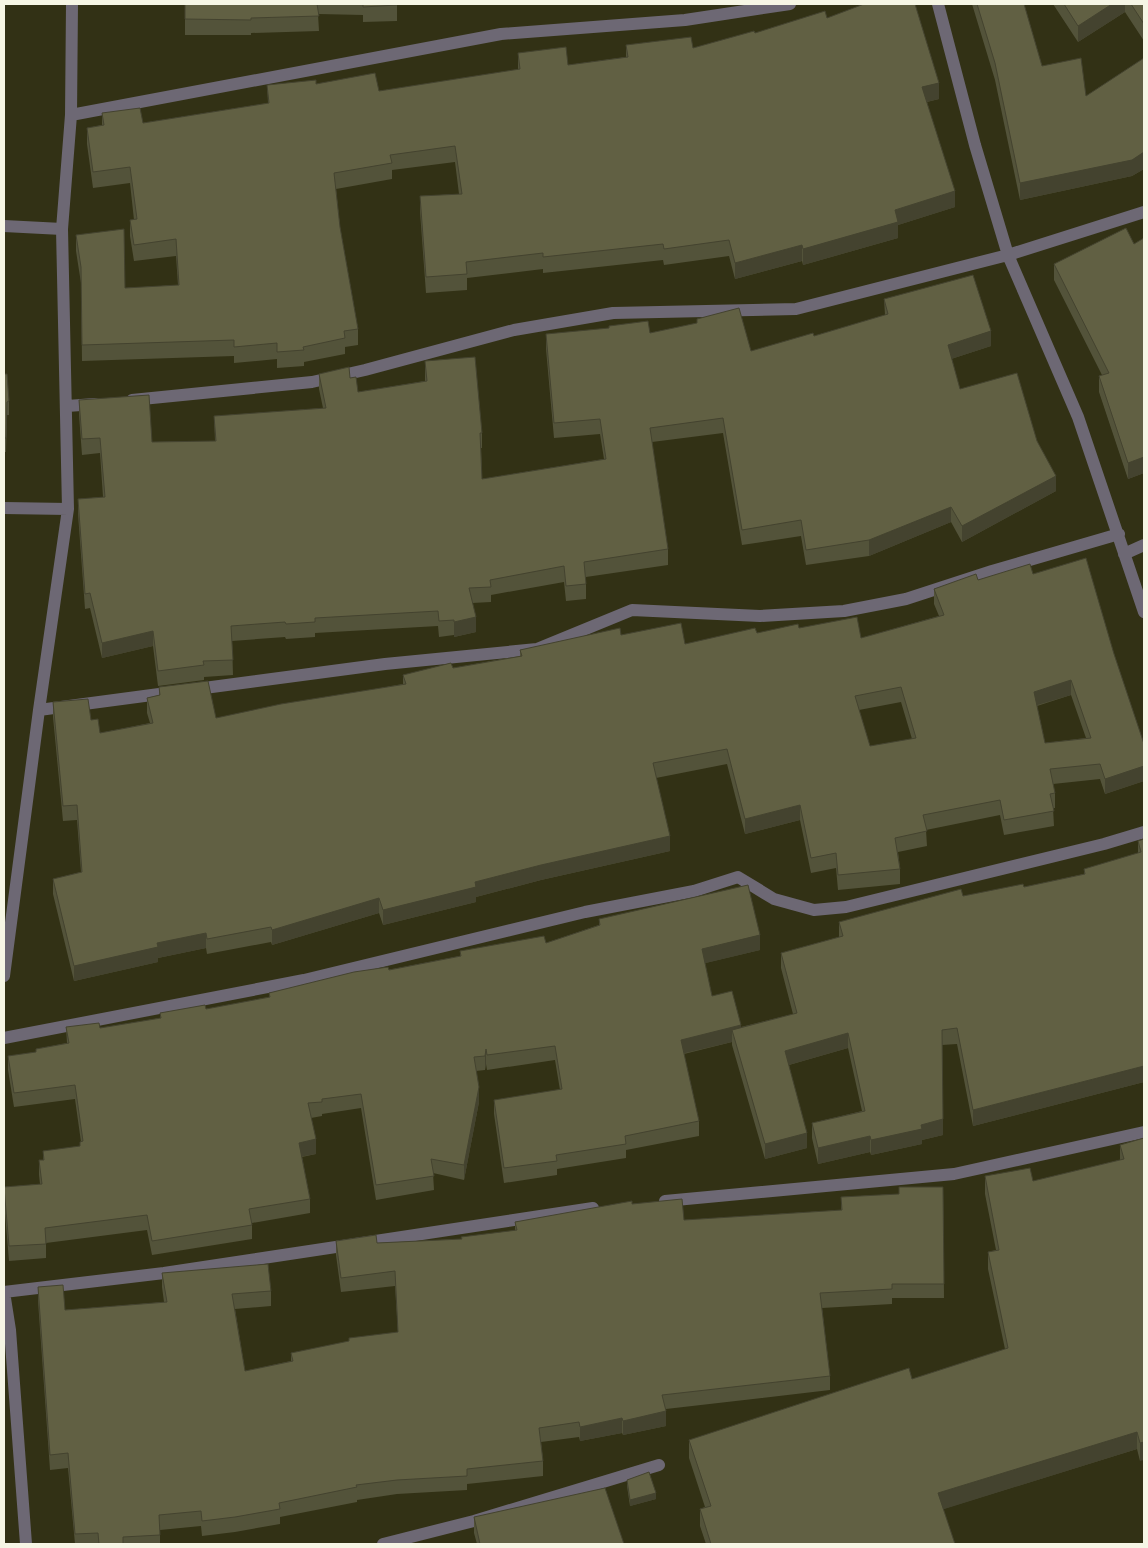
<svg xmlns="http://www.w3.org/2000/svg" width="1148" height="1548" viewBox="0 0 1148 1548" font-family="Lato,sans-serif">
<rect width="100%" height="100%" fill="#323115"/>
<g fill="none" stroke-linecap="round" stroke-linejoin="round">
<path stroke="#6d6874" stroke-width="12" d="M 938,4 L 975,145 L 1008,255 L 1078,417 L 1144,612
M 71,115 L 501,34 L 685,20 L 790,4
M 4,226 L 62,229
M 132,400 L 312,382 L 365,370 L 514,330 L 613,313 L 796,309 L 1008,255 L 1144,212
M 67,406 L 95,404
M 4,508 L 68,509
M 1124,554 L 1144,545
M 39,710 L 385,664 L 537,649 L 632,610 L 760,616 L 844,611 L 906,599 L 992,571 L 1119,534
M 4,976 L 39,710 L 68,509 L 62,229 L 71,115 L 72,4
M 4,1038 L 304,980 L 585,912 L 694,891 L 738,877 L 774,899 L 814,910 L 846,907 L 1104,844 L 1144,832
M 665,1201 L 954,1174 L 1144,1132
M 4,1292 L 164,1273 L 593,1208
M 4,1292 L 10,1330 L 26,1544
M 383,1544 L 474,1521 L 659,1465"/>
</g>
<path fill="#53533a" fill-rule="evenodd" d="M 185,4 L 397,4 L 397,21 L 363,22 L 363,15 L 318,14 L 319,31 L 251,33 L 251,35 L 185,35 Z
M 972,4 L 1024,4 L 1042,66 L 1086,96 L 1144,58 L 1144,169 L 1132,176 L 1020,200 L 995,80 Z
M 1053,4 L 1144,4 L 1144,41 L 1125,12 L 1078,42 Z
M 827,18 L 939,99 L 927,102 L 955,207 L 898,225 L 898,238 L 803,265 L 802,261 L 735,279 L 729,256 L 664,265 L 663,260 L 543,273 L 543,269 L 467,278 L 467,290 L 426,293 L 420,212 L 420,196 L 459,194 L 455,162 L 392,170 L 392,179 L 336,189 L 340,227 L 358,329 L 358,345 L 345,347 L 345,354 L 304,362 L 304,366 L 277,368 L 277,359 L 234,363 L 234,356 L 82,361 L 81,283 L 76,251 L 76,235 L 125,288 L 178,285 L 176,256 L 134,261 L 130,236 L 130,220 L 134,220 L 130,183 L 93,188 L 87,144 L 87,128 L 102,125 L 102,113 L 143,123 L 268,103 L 267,85 L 316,84 L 379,91 L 518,70 L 518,53 L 568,65 L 626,57 L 626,45 L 693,48 L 755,33 Z
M 1144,238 L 1144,473 L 1128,479 L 1099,392 L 1099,376 L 1102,375 L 1054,280 L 1054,264 L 1134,244 Z
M 884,299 L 991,346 L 951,359 L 960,389 L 1037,441 L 1056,491 L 962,542 L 951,522 L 869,556 L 806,565 L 801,536 L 742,545 L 723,433 L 652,442 L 668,549 L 668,565 L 586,577 L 586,599 L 566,601 L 564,582 L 491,595 L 491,602 L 472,603 L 476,632 L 454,637 L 454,635 L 439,637 L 438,626 L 315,633 L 315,637 L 286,639 L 285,637 L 232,641 L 233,675 L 204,677 L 204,680 L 158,686 L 153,646 L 102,658 L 90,608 L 85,609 L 78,514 L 78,499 L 103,497 L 100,453 L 82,455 L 79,415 L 79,400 L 152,442 L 215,441 L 214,416 L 323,408 L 319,389 L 319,374 L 350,378 L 358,392 L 425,381 L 425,361 L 482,433 L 482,448 L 481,448 L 482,479 L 604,459 L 600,434 L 554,438 L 546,349 L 546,334 L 650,333 L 697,323 L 697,319 L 751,351 L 814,336 L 885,315 Z
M 4,374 L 9,401 L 9,415 L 7,415 L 6,452 L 4,452 Z
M 1033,574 L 1114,654 L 1144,744 L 1144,781 L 1105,794 L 1100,779 L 1053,784 L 1055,793 L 1055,808 L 1053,808 L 1054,826 L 1004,835 L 1000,815 L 926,830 L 927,846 L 898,852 L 900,869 L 900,884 L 838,890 L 836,868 L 811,873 L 800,820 L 745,834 L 727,764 L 656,778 L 670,851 L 541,880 L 476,897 L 476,902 L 383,925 L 379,913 L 272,945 L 271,942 L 207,954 L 206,948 L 158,958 L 158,962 L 74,981 L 53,894 L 53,879 L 81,872 L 77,820 L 63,821 L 53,717 L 53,702 L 91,720 L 100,733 L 150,723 L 147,713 L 147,698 L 159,695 L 159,687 L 216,718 L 403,684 L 403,675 L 453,668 L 520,656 L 520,650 L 621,635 L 685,644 L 799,628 L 861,638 L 939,616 L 934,604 L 934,589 L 978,580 ZM 1071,695 L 1086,738 L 1045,743 L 1037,706 ZM 901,702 L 912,739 L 870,746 L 859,710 Z
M 1144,839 L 1144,1082 L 973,1126 L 957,1044 L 942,1045 L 943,1135 L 922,1140 L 922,1144 L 871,1155 L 870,1152 L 818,1164 L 812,1138 L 812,1123 L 862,1111 L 848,1048 L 789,1065 L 807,1148 L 765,1159 L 732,1045 L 732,1042 L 684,1054 L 699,1121 L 699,1136 L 626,1150 L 626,1158 L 557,1169 L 557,1175 L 504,1183 L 494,1114 L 494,1100 L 560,1090 L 555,1060 L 487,1070 L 486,1064 L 485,1070 L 476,1071 L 479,1102 L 464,1180 L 433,1173 L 434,1190 L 376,1200 L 361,1108 L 322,1114 L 322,1116 L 311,1118 L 316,1154 L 302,1157 L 310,1199 L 310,1213 L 252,1223 L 252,1239 L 152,1255 L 147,1230 L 46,1243 L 46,1258 L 9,1261 L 4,1201 L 4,1187 L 40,1184 L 39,1175 L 39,1160 L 43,1160 L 43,1151 L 80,1147 L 80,1142 L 81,1142 L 75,1099 L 14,1107 L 8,1070 L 8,1056 L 36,1052 L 36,1049 L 67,1043 L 66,1027 L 100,1028 L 160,1018 L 160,1013 L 206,1009 L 269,997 L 269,993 L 460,956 L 460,951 L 546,943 L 599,925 L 599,919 L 760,950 L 705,963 L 712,996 L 741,1027 L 793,1014 L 781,968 L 781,953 L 839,937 L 839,922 L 963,896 L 1024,887 L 1084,874 L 1084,869 L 1138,854 L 1138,841 Z
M 1144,1138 L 1140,1461 L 1137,1449 L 943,1509 L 955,1544 L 706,1544 L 700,1526 L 700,1509 L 705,1507 L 689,1458 L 689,1440 L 912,1379 L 1005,1349 L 988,1269 L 988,1252 L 996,1250 L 985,1194 L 985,1176 L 1033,1181 L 1120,1160 L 1120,1145 Z
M 943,1187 L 944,1298 L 892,1298 L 892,1304 L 822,1308 L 830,1376 L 830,1390 L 666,1409 L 666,1426 L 623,1435 L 622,1433 L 580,1441 L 579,1437 L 541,1442 L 543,1461 L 543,1476 L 467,1484 L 467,1490 L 397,1494 L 357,1500 L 357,1502 L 280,1517 L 280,1524 L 235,1532 L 202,1536 L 201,1526 L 160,1530 L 160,1544 L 75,1544 L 68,1468 L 50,1470 L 38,1301 L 38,1287 L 65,1310 L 164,1302 L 162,1287 L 162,1273 L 271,1291 L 271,1306 L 235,1309 L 245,1371 L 291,1361 L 291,1353 L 398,1332 L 395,1286 L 341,1292 L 336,1255 L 336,1241 L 377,1243 L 461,1239 L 515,1231 L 515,1222 L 632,1204 L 684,1220 L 841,1210 L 841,1197 L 899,1194 Z
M 627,1480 L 656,1499 L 630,1506 L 627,1486 Z
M 474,1517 L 624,1544 L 477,1544 L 474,1533 Z"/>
<path fill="#44432f" d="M 1112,4 L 1125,4 L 1125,12 L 1078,42 L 1078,26 Z
M 939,83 L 939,99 L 922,103 L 922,87 Z
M 1144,152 L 1144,169 L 1132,176 L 1020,200 L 1020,183 Z
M 955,191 L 955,207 L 898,225 L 898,238 L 803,265 L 803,249 L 895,210 Z
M 802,245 L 802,261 L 735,279 L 735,263 Z
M 991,331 L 991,346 L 948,360 L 948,345 Z
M 1144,457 L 1144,473 L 1128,479 L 1128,463 Z
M 1056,476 L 1056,491 L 962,542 L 962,526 Z
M 951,507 L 951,522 L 869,556 L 869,540 Z
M 476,617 L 476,632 L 454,637 L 454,622 Z
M 153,631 L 153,646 L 102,658 L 102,643 Z
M 1071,680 L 1071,695 L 1034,706 L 1034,692 Z
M 1144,766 L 1144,781 L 1105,794 L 1105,779 Z
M 800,805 L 800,820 L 745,834 L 745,819 Z
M 670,836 L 670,851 L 541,880 L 476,897 L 476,902 L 383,925 L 383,910 L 475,882 L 541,865 Z
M 379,898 L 379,913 L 272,945 L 272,930 Z
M 206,933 L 206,948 L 158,958 L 158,962 L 74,981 L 74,966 L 157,943 Z
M 760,935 L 760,950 L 702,964 L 702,949 Z
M 741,1025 L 741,1039 L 732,1030 L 732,1042 L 681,1054 L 681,1040 Z
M 848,1033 L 848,1048 L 785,1066 L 785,1051 Z
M 486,1049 L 486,1064 L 485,1070 L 485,1056 Z
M 1144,1066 L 1144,1082 L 973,1126 L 973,1110 Z
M 479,1087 L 479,1102 L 464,1180 L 464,1165 Z
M 943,1119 L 943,1135 L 922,1140 L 922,1144 L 871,1155 L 871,1140 L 921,1125 Z
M 807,1133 L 807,1148 L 765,1159 L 765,1144 Z
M 870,1136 L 870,1152 L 818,1164 L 818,1148 Z
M 316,1139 L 316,1154 L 299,1157 L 299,1143 Z
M 666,1411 L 666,1426 L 623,1435 L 623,1421 Z
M 622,1418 L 622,1433 L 580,1441 L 580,1427 Z
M 1137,1432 L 1137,1449 L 938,1511 L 938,1493 Z
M 1144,1442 L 1144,1460 L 1140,1461 L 1140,1443 Z
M 656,1493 L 656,1499 L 630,1506 L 630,1500 Z"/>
<path fill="#616043" stroke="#44432f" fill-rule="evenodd" d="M 185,4 L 317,4 L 319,16 L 251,18 L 251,20 L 185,19 Z
M 363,4 L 397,4 L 397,5 L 363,7 Z
M 864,4 L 915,4 L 939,83 L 922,87 L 955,191 L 895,210 L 898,222 L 803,249 L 802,245 L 735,263 L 729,240 L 664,249 L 663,244 L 543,257 L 543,253 L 466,262 L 467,274 L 426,277 L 420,196 L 462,194 L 455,146 L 390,155 L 392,163 L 334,173 L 340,227 L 358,329 L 344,331 L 345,338 L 303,347 L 304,350 L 277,352 L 277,343 L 234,347 L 234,340 L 82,345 L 81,267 L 76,235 L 124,229 L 125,288 L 179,285 L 176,239 L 134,245 L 130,220 L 137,219 L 130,167 L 93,172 L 87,128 L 104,125 L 102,113 L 140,108 L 143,123 L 269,103 L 267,85 L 316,80 L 316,84 L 375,73 L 379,91 L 520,69 L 518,53 L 566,47 L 568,65 L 628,57 L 626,45 L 691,37 L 693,48 L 754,31 L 755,33 L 825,11 L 827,18 Z
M 977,4 L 1024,4 L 1042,66 L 1081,58 L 1086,96 L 1144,58 L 1144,152 L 1132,160 L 1020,183 L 995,63 Z
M 1064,4 L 1112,4 L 1078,26 Z
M 1131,4 L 1144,4 L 1144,24 Z
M 1126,228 L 1134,244 L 1144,238 L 1144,457 L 1128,463 L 1099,376 L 1109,373 L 1054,264 Z
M 973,275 L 991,331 L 948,345 L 960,389 L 1017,373 L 1037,441 L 1056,476 L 962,526 L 951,507 L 869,540 L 806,550 L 801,520 L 742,530 L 723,418 L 650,428 L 668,549 L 584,562 L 586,584 L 566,586 L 564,566 L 490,580 L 491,587 L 469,588 L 476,617 L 454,622 L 454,620 L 439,621 L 438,611 L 315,618 L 315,622 L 286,624 L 285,622 L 231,626 L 233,660 L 203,661 L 204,665 L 158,671 L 153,631 L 102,643 L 90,593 L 85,594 L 78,499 L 105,497 L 100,438 L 82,439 L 79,400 L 149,395 L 152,442 L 216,441 L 214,416 L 326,408 L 319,374 L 349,367 L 350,378 L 356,377 L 358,392 L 427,381 L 425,361 L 475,357 L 482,433 L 480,433 L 482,479 L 606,459 L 600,419 L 554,423 L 546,334 L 609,328 L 609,326 L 648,321 L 650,333 L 697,323 L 697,319 L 739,308 L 751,351 L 813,333 L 814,336 L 888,314 L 884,299 Z
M 4,374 L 7,374 L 9,401 L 7,402 L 6,438 L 4,438 Z
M 1086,558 L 1114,654 L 1144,744 L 1144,766 L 1105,779 L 1100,764 L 1050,769 L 1055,793 L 1050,794 L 1054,811 L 1004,820 L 1000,800 L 923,815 L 927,831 L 895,838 L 900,869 L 838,875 L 836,853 L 811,858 L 800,805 L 745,819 L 727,749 L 653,763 L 670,836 L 541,865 L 475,882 L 476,887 L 383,910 L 379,898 L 272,930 L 271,927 L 207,939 L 206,933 L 157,943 L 158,947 L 74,966 L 53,879 L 82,872 L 77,805 L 63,806 L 53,702 L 88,699 L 91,720 L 98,719 L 100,733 L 153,723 L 147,698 L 160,695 L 159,687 L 208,681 L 216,718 L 281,704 L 406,684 L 403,675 L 451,663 L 453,668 L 522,656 L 520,650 L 620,628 L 621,635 L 681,623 L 685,644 L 755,628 L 757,633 L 798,624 L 799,628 L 857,617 L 861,638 L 944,615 L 934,589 L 976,574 L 978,580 L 1030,564 L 1033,574 ZM 1071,680 L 1091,738 L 1045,743 L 1034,692 ZM 901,687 L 916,738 L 870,746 L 855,696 Z
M 1144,839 L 1144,1066 L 973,1110 L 957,1028 L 942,1030 L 943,1119 L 921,1125 L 922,1129 L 871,1140 L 870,1136 L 818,1148 L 812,1123 L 865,1111 L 848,1033 L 785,1051 L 807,1133 L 765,1144 L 732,1030 L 797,1013 L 781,953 L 843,936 L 839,922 L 961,889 L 963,896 L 1023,884 L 1024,887 L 1085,874 L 1084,869 L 1141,852 L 1138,841 Z
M 748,885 L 760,935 L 702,949 L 712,996 L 732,991 L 741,1025 L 681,1040 L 699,1121 L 625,1136 L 626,1144 L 556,1155 L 557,1161 L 504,1168 L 494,1100 L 562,1089 L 555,1046 L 487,1055 L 486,1049 L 485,1056 L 474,1057 L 479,1087 L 464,1165 L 431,1159 L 434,1176 L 376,1185 L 361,1094 L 322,1099 L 322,1102 L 308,1103 L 316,1139 L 299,1143 L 310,1199 L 249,1209 L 252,1225 L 152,1241 L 147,1215 L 45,1228 L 46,1244 L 9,1246 L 4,1187 L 42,1184 L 39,1160 L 44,1160 L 43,1151 L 80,1146 L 80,1142 L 83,1141 L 75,1085 L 14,1093 L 8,1056 L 36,1052 L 36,1049 L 69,1043 L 66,1027 L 99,1023 L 100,1028 L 161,1018 L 160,1013 L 205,1005 L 206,1009 L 270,997 L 269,993 L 354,972 L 388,967 L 389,970 L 461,956 L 460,951 L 544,936 L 546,943 L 600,925 L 599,919 Z
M 1144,1138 L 1144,1442 L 1140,1443 L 1137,1432 L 938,1493 L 955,1544 L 711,1544 L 700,1509 L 711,1506 L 689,1440 L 909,1368 L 912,1379 L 1008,1348 L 988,1252 L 999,1250 L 985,1176 L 1030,1168 L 1033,1181 L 1124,1159 L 1120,1145 Z
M 899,1187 L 943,1187 L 944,1284 L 892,1284 L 892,1289 L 820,1293 L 830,1376 L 662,1395 L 666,1411 L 623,1421 L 622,1418 L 580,1427 L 579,1422 L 539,1428 L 543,1461 L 467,1469 L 467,1476 L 397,1480 L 356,1485 L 357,1487 L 279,1503 L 280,1509 L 235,1517 L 202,1521 L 201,1511 L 159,1515 L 160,1535 L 123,1537 L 123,1544 L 99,1544 L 98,1533 L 75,1534 L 68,1453 L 50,1455 L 38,1287 L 63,1285 L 65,1310 L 167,1302 L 162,1273 L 268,1264 L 271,1291 L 232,1294 L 245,1371 L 293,1361 L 291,1353 L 349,1341 L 349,1338 L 398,1332 L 395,1271 L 341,1278 L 336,1241 L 376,1235 L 377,1243 L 462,1239 L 461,1237 L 517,1230 L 515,1222 L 632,1201 L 632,1204 L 682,1199 L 684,1220 L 842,1210 L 841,1197 L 899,1194 Z
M 649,1472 L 656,1493 L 630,1500 L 627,1480 Z
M 605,1488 L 624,1544 L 480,1544 L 474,1517 Z"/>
<rect width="1148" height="1548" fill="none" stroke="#f6f6e5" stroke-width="10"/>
</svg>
